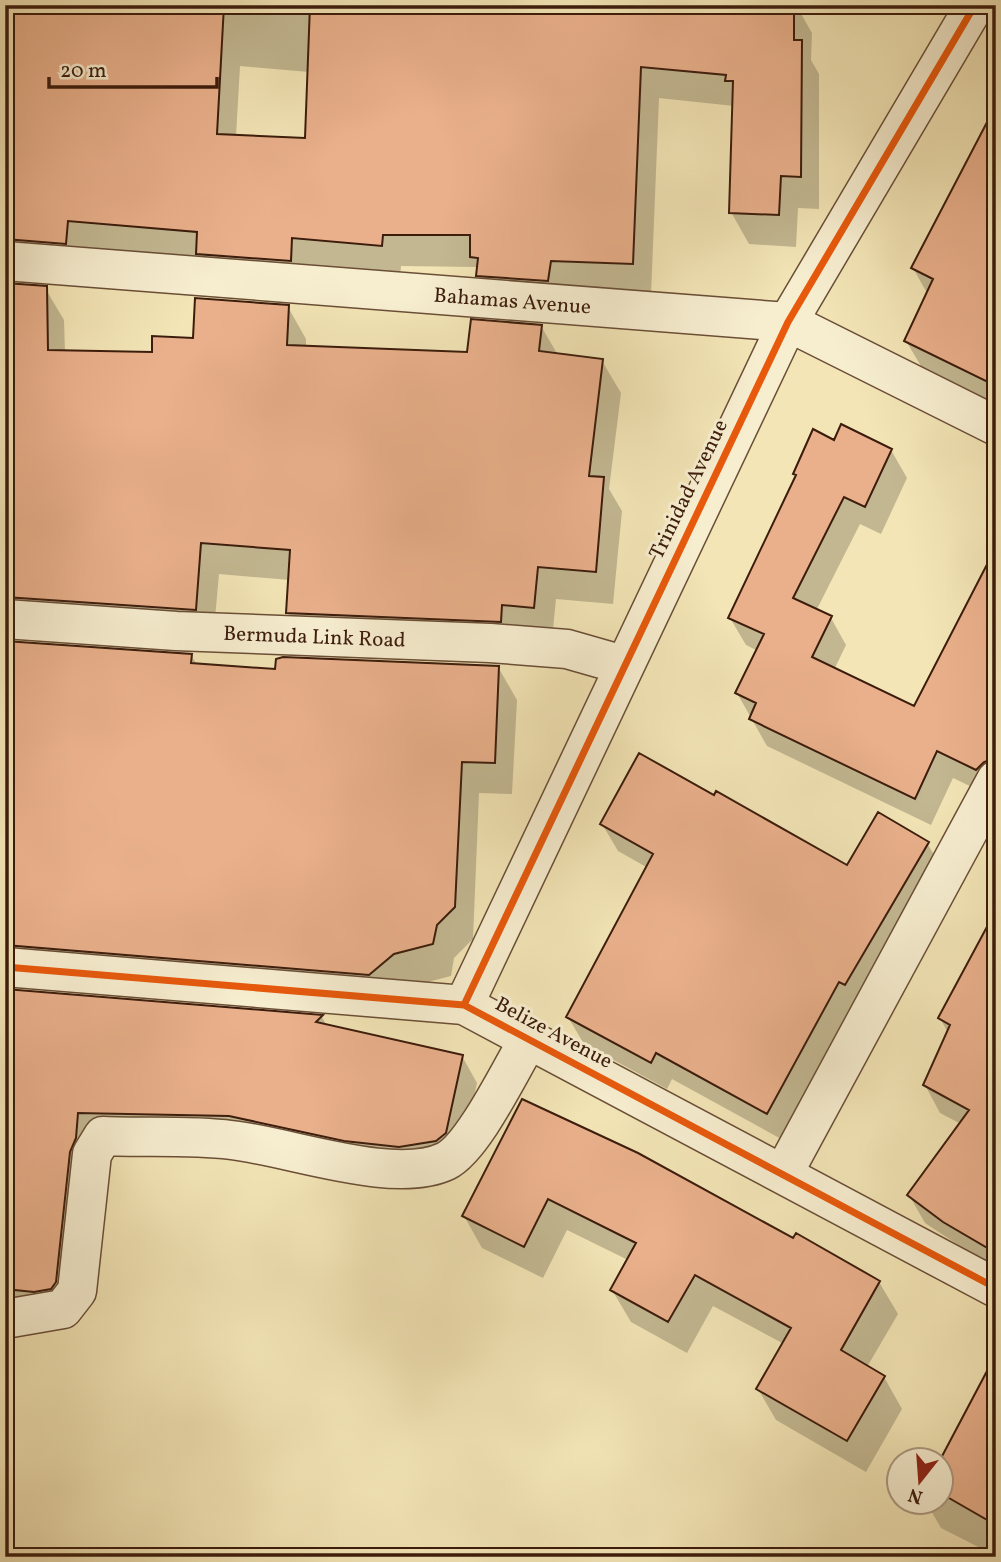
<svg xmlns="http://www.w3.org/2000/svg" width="1001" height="1562" viewBox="0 0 1001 1562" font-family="Vollkorn,serif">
<rect width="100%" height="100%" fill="#f3e5b6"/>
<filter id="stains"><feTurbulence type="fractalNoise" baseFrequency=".00286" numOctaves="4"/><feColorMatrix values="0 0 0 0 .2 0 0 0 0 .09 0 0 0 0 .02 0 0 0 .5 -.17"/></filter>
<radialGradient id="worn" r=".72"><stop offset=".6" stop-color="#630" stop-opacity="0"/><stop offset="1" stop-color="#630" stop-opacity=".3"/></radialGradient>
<path fill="#0003" fill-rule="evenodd" d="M 5,5 L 796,5 L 812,33 L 811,60 L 819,74 L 819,209 L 798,208 L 796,247 L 749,244 L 731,212 L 734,106 L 659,98 L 651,295 L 496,308 L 478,275 L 477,267 L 401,266 L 400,278 L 13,274 L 5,281 ZM 240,66 L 309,72 L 307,140 L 236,136 Z
M 996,110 L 996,403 L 921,366 L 906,341 L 927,293 L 913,268 Z
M 5,283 L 45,288 L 64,320 L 65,352 L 153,354 L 288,307 L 306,339 L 306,348 L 468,353 L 541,326 L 558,355 L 602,361 L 621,393 L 609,489 L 622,511 L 613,604 L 556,599 L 552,639 L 306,645 L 288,613 L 290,580 L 219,574 L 213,641 L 13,632 L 5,639 Z
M 835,442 L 891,450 L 907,478 L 881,534 L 860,524 L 816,611 L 831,618 L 846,645 L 834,670 L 915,709 L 996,577 L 996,794 L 993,797 L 953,778 L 931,825 L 767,746 L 737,693 L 758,651 L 746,645 L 730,618 L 797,477 L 795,474 Z
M 5,643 L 191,655 L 197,665 L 276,671 L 498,667 L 517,700 L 512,794 L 479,793 L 473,939 L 454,958 L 451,976 L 412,986 L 25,977 L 7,945 Z
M 602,824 L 847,868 L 927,843 L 943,870 L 783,1140 L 672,1079 L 667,1089 L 584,1044 L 568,1017 L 648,868 L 618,851 Z
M 996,963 L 996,1270 L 925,1223 L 909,1195 L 961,1124 L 940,1113 L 925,1085 L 948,1033 L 940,1018 Z
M 5,991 L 322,1017 L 327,1026 L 462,1056 L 477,1083 L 460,1160 L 93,1140 L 71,1310 L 5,1315 Z
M 523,1101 L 879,1282 L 898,1314 L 867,1367 L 884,1377 L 902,1409 L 866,1472 L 776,1420 L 758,1389 L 784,1344 L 713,1306 L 687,1353 L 631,1322 L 612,1290 L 628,1260 L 567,1230 L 543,1278 L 482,1248 L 464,1216 Z
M 996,1357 L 996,1556 L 941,1528 L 926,1502 L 942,1502 L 942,1461 Z"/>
<path fill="#e9b08b" stroke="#3c1c0c" stroke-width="2" d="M 5,5 L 224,5 L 217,134 L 305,138 L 310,5 L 794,5 L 794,40 L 802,40 L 801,177 L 781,176 L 779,215 L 729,213 L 733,81 L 725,81 L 726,75 L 641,67 L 633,264 L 551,261 L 548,281 L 476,276 L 478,258 L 470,257 L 470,235 L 383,235 L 382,246 L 292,238 L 291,261 L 196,254 L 197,232 L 68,221 L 66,244 L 5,239 Z
M 996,105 L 996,386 L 904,341 L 933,279 L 911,268 Z
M 5,283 L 47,286 L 48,350 L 152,352 L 152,336 L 193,338 L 195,298 L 289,305 L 287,345 L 467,352 L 471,319 L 542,325 L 539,351 L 603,359 L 589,476 L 604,477 L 596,572 L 538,567 L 534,608 L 502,605 L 501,622 L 286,613 L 290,550 L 201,543 L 196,610 L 5,597 Z
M 841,424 L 892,449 L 865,507 L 844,497 L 793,598 L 832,616 L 812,657 L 914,706 L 996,547 L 996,758 L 984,762 L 976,770 L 937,751 L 915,799 L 749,719 L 756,703 L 735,693 L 764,634 L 728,618 L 796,475 L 793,474 L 813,429 L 834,440 Z
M 5,641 L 192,654 L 191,663 L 275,669 L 276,659 L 283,657 L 499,666 L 495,763 L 462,762 L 455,907 L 437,925 L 433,944 L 394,954 L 369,975 L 5,945 L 8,885 L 5,885 Z
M 639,753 L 714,795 L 716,791 L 847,865 L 878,812 L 929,842 L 845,985 L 839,982 L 767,1114 L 656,1053 L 651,1063 L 566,1017 L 653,854 L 600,824 Z
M 996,910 L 996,1253 L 943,1222 L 907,1195 L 969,1110 L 923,1085 L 950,1025 L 938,1018 Z
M 5,989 L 323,1015 L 316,1022 L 463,1055 L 446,1133 L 436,1141 L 399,1147 L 344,1141 L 229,1116 L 78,1113 L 76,1138 L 70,1152 L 56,1282 L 51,1289 L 34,1292 L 5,1289 Z
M 522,1099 L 638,1153 L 793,1238 L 796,1233 L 880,1281 L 841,1350 L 885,1376 L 847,1441 L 756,1389 L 791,1328 L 695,1275 L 668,1322 L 610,1290 L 636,1243 L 548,1199 L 524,1247 L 462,1216 Z
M 996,1354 L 996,1525 L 942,1494 L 940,1460 Z"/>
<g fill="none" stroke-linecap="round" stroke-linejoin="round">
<defs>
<g id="minor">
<path id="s1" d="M 5,261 L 788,322 L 996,426"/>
<path id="s2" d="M 5,619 L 176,631 L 490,643 L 567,649 L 623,665"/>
<path d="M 5,967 L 464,1005 L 996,1288"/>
<path d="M 464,1005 L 788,322 L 975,5"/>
<path d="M 783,1174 L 996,780"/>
<path d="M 5,1319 L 63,1309 L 77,1291 L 92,1154 L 103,1136 C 145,1138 189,1135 231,1140 C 288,1146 394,1186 446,1161 C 474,1147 511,1068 529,1039"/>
</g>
</defs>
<use href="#minor" stroke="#6a4e36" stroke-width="41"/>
<use href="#minor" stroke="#f7eed0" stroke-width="38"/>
<defs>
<path id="cycleway" d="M 5,967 L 464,1005 L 996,1288
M 464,1005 L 788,322 L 975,5"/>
</defs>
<use href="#cycleway" stroke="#f7eed0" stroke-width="11"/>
<use href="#cycleway" stroke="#e8590c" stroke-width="7"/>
</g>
<g text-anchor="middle" stroke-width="6" stroke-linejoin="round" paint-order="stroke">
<g font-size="21" fill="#3c1c0c" stroke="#f7eed0">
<text dy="7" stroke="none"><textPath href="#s1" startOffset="509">Bahamas Avenue</textPath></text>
<text transform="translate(688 489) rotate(-64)" y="7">Trinidad Avenue</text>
<text dy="7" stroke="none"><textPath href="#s2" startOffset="310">Bermuda Link Road</textPath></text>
<text transform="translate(554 1032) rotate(28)" y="7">Belize Avenue</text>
</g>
</g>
<rect width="1001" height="1562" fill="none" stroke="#f3e5b6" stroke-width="28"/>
<rect x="7" y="7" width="987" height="1548" fill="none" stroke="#3c1c0c" stroke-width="3.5"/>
<rect x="14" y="14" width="973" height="1534" fill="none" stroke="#3c1c0c" stroke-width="2"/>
<g transform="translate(920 1481) rotate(197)"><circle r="33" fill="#f7eed0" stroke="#ac9a82" stroke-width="2"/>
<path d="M0-5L12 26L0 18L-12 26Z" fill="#8f2418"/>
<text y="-10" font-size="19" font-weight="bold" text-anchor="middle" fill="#3c1c0c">N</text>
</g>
<path d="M49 77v10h168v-10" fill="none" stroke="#3c1c0c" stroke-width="3.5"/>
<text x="60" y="77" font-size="21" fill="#3c1c0c" stroke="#f7eed0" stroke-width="5" paint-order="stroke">20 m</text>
<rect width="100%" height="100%" filter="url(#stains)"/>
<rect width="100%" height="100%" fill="url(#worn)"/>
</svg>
